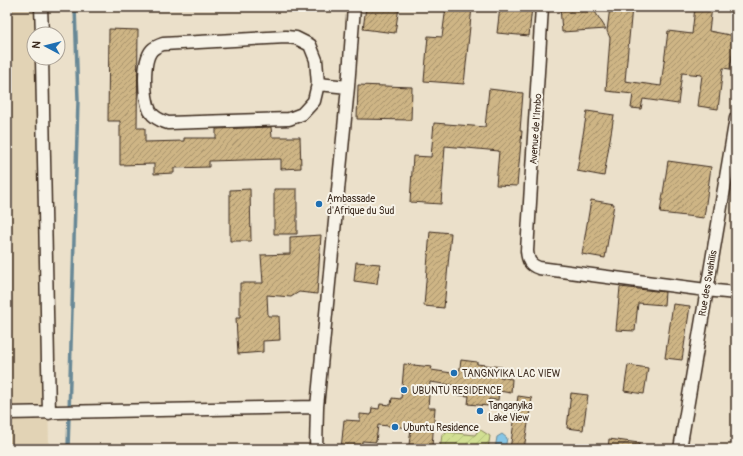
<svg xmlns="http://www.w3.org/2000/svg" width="743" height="456" viewBox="0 0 743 456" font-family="Pangolin,sans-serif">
<defs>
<pattern id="garden-furrows" width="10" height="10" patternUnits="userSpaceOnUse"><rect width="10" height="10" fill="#d1df92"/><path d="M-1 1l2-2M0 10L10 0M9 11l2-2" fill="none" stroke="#b4c07d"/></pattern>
<pattern id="water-waves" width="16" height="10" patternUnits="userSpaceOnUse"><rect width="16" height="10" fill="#86c6e6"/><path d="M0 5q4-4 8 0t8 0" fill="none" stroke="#75aac5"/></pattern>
<pattern id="building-hatch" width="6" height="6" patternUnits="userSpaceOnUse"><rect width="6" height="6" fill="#ceb585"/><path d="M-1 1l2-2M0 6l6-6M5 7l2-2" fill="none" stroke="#a8936c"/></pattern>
</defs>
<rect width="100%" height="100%" fill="#ebe0ca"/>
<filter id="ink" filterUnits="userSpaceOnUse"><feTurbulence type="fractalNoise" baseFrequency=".025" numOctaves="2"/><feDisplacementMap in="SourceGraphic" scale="8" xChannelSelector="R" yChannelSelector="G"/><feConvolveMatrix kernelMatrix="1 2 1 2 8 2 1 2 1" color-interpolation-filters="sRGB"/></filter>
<g filter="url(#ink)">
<path fill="#e2d3b5" d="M 7,7 L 41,7 L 42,34 L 34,34 L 34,58 L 42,58 L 49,449 L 7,449 Z"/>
<path fill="url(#garden-furrows)" stroke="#868458" d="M 479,429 L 490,436 L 488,449 L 440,449 L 442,435 L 446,432 L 475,435 Z"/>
<path fill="url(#water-waves)" stroke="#688896" d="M 502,434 L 507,438 L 505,449 L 495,449 L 497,437 Z"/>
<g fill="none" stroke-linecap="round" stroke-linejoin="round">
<path stroke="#688896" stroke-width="3.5" d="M 68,449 L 78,100 L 75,7"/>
</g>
<path fill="url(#building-hatch)" stroke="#3b2a1e" d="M 366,7 L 399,7 L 395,33 L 363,29 Z
M 446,7 L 472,7 L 464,84 L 424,81 L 428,36 L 442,37 Z
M 500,7 L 532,7 L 529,36 L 497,33 Z
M 560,7 L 592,7 L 606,29 L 562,32 Z
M 610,7 L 632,7 L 625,81 L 661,86 L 668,31 L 692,34 L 695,7 L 712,7 L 709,31 L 735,36 L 730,69 L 723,68 L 718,109 L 698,106 L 702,75 L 682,73 L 678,104 L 643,99 L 641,109 L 631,108 L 633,94 L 606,91 L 610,38 L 607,31 Z
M 109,29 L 138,30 L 137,128 L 145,128 L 145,142 L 184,141 L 184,138 L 216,138 L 216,129 L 271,127 L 272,137 L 300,137 L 301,168 L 281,169 L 281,159 L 209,161 L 209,167 L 174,168 L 174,173 L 154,174 L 154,164 L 120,165 L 120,121 L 108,121 Z
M 358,85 L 412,87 L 411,120 L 357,119 Z
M 489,89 L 523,93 L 520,131 L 522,131 L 517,186 L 496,185 L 499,151 L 445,146 L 441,204 L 410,202 L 413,156 L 431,157 L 434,123 L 485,127 Z
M 587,111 L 614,115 L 604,176 L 577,171 Z
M 668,161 L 711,167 L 704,218 L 660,213 Z
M 250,189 L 251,241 L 230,241 L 230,190 Z
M 274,189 L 297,189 L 297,234 L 274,234 Z
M 591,200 L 614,204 L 605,258 L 582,254 Z
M 430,231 L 451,233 L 444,308 L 424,306 Z
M 321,235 L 317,294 L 299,292 L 291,297 L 267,295 L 268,316 L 279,316 L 280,340 L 263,341 L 263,352 L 238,354 L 236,318 L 240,318 L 240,283 L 263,283 L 261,255 L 290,254 L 290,237 Z
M 356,262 L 380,264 L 377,284 L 354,281 Z
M 620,287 L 665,292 L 664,305 L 638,303 L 635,331 L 616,330 Z
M 673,304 L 690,306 L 682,360 L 665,358 Z
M 461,360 L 477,362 L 477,364 L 502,367 L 500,377 L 512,379 L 511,393 L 499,391 L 498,400 L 489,399 L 488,406 L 468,404 L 469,396 L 458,395 L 459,386 L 430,382 L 428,408 L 435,408 L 432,446 L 409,445 L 411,428 L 378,425 L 376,442 L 362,441 L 362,449 L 341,449 L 344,420 L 360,421 L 360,414 L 371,415 L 372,408 L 379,409 L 380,404 L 391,405 L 392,398 L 401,399 L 404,364 L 432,367 L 431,370 L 459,374 Z
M 628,365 L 648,368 L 644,394 L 624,391 Z
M 571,393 L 588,395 L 583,430 L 567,428 Z
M 518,396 L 532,398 L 524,449 L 510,449 Z
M 609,439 L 639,443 L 638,449 L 608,449 Z"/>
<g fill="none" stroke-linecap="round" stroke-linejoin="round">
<defs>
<path id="minor" d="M 41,7 L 42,34
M 542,7 L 527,251 C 528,261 530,265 539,268 L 706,290 L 736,293
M 286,37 L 296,38 L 310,45 L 316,60 L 318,84 L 314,101 L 302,114 L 289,119 L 168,123 C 161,121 154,118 150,111 C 144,98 142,61 152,50 C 155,47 160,45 163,44 Z
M 42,58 L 49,413
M 318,84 L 348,87
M 7,413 L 317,407
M 316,449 L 317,407 L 348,87 L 354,7
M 680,449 L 736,118"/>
</defs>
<use href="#minor" stroke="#3b2a1e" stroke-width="15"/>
<use href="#minor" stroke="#f7f3e8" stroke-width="12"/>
</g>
</g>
<g fill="#1f6fb2" stroke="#f7f3e8" stroke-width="1.5">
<circle cx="319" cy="204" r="4"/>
<circle cx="454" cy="373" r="4"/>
<circle cx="404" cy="390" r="4"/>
<circle cx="480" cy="411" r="4"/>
<circle cx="395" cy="427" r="4"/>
</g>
<g text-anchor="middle" stroke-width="4" stroke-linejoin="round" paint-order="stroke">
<g font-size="10" fill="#3b2a1e" stroke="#f7f3e8">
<text transform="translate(535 129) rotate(-86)" y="4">Avenue de l'Imbo</text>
<text transform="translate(707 283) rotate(-80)" y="4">Rue des Swahilis</text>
</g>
<g font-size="10" fill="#3b2a1e" stroke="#f7f3e8" text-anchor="start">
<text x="327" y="202">Ambassade<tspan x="327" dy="12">d'Afrique du Sud</tspan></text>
<text x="462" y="377">TANGNYIKA LAC VIEW</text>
<text x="412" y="394">UBUNTU RESIDENCE</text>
<text x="488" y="409">Tanganyika<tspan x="488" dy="12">Lake View</tspan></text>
<text x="403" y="431">Ubuntu Residence</text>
</g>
</g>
<rect width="743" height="456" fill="none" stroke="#f7f3e8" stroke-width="24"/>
<rect x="12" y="12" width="719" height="432" fill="none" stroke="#3b2a1e" stroke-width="1.5" filter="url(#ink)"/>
<g transform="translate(46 46) rotate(277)"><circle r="19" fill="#f7f3e8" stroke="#aca397"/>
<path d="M0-3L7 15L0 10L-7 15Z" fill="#1f6fb2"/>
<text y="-6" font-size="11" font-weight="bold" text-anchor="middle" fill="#3b2a1e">N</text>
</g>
</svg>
